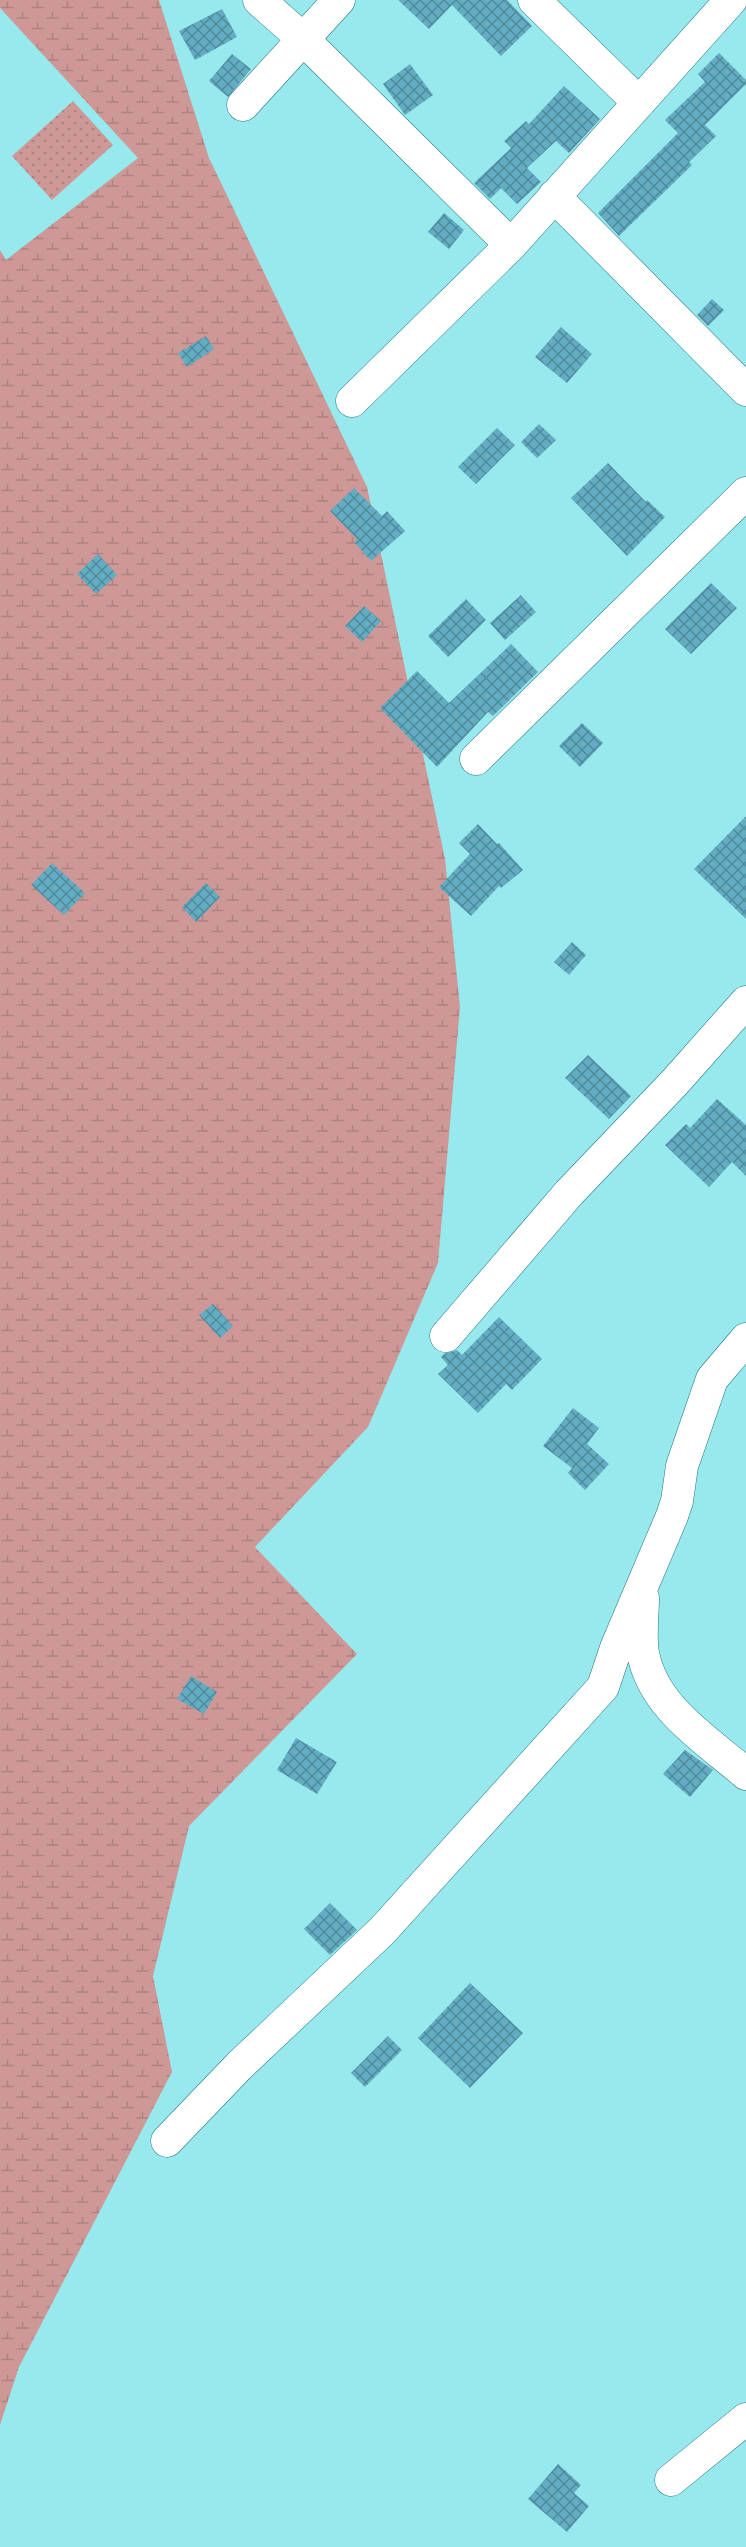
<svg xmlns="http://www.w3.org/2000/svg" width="746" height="2547" viewBox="0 0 746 2547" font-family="'PT Serif',serif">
<defs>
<pattern id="grass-dots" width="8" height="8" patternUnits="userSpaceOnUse" patternTransform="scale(1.5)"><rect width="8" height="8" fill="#ce9897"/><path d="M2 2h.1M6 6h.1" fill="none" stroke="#af8282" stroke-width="1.8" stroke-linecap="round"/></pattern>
<pattern id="wetland-marsh" width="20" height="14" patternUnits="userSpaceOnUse" patternTransform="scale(1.5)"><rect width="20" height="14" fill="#ce9897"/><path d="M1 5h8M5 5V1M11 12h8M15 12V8" fill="none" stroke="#af8282"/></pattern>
<pattern id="building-cross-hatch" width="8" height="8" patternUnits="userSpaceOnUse" patternTransform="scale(1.5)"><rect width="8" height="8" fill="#63acc2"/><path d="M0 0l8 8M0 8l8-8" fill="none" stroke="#4f8b9d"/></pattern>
</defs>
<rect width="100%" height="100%" fill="#98e9ed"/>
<path fill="url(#grass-dots)" d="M 73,101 L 113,145 L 52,200 L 12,156 Z"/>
<path fill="url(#wetland-marsh)" d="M 0,0 L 159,0 L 209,158 L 367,487 L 445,859 L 460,1007 L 438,1263 L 368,1427 L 255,1547 L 357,1654 L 189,1826 L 153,1976 L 172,2072 L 19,2367 L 0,2425 L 0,250 L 6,260 L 138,158 L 0,8 Z"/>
<path fill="url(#building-cross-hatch)" d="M 398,0 L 507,0 L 532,26 L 501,56 L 452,5 L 429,29 Z
M 222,9 L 237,37 L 195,60 L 179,31 Z
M 719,53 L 746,80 L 746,84 L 705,125 L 716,136 L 689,162 L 692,165 L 619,236 L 598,213 L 678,133 L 665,120 L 705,82 L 698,74 Z
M 232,54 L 251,69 L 228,97 L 209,81 Z
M 410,64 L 433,95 L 405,115 L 383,84 Z
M 564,86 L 600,119 L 569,153 L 556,141 L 527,168 L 541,182 L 517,204 L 501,188 L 490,199 L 474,183 L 511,148 L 504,141 L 526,121 L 529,124 Z
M 444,213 L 464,230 L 449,249 L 428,232 Z
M 712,299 L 724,310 L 708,326 L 697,315 Z
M 561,327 L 592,354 L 567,383 L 535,357 Z
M 206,336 L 214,349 L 187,367 L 178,353 Z
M 539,424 L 556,440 L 537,458 L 521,442 Z
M 497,428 L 515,445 L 476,484 L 458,467 Z
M 608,463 L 646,502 L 647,500 L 665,517 L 627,556 L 571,498 Z
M 354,488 L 382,516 L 387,511 L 405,531 L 371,561 L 354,542 L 357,539 L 330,511 Z
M 98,554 L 117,575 L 96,594 L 77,574 Z
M 711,583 L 737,608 L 691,654 L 665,629 Z
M 521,595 L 536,612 L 505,640 L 490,623 Z
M 466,599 L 486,620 L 448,657 L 428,636 Z
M 364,606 L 381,621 L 362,642 L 345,626 Z
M 511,644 L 538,672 L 493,716 L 488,712 L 437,767 L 380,708 L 417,671 L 449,703 Z
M 582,723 L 603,743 L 580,767 L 559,746 Z
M 746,816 L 746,919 L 694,869 Z
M 478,824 L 497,844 L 499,843 L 523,870 L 501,888 L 499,886 L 471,916 L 439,887 L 470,854 L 459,843 Z
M 52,863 L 85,893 L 64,915 L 31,885 Z
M 206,883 L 220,897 L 196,922 L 182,907 Z
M 572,942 L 586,955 L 569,975 L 554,962 Z
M 588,1055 L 631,1096 L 609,1119 L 565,1078 Z
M 717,1099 L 746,1125 L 746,1176 L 732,1162 L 709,1187 L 665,1145 L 686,1124 L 690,1128 Z
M 213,1304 L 233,1326 L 220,1338 L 199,1315 Z
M 499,1317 L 542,1359 L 512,1390 L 506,1384 L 478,1413 L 438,1374 L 448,1365 L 441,1357 L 444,1354 L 457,1350 L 462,1355 Z
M 573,1408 L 599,1428 L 587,1444 L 609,1464 L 585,1490 L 568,1473 L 572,1468 L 543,1446 Z
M 191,1676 L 217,1692 L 204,1714 L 177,1699 Z
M 296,1738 L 337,1762 L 317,1794 L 277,1770 Z
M 685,1750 L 713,1770 L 690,1797 L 663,1774 Z
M 330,1903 L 357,1930 L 330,1955 L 304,1929 Z
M 470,1983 L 523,2033 L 470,2088 L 418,2038 Z
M 388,2036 L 402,2050 L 365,2087 L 351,2073 Z
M 558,2464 L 581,2485 L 574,2493 L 589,2506 L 567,2532 L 528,2499 Z"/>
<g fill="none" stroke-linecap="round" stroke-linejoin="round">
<defs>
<path id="minor" d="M 259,0 L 303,39 L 511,245
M 534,0 L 638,102
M 243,105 L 339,0
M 554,196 L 746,390
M 352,401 L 511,245 L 731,0
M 476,759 L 746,493
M 446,1336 L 569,1193 L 675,1082 L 746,1002
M 643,1598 C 643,1615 640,1636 643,1653 C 653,1708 707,1740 746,1774
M 167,2141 L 239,2066 L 382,1931 L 603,1687 L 616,1648 L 672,1516 L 677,1501 L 682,1466 L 712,1379 L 746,1339
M 671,2480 L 746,2419"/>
</defs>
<use href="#minor" stroke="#1f777b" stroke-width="33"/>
<use href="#minor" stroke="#fff" stroke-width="32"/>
</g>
</svg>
